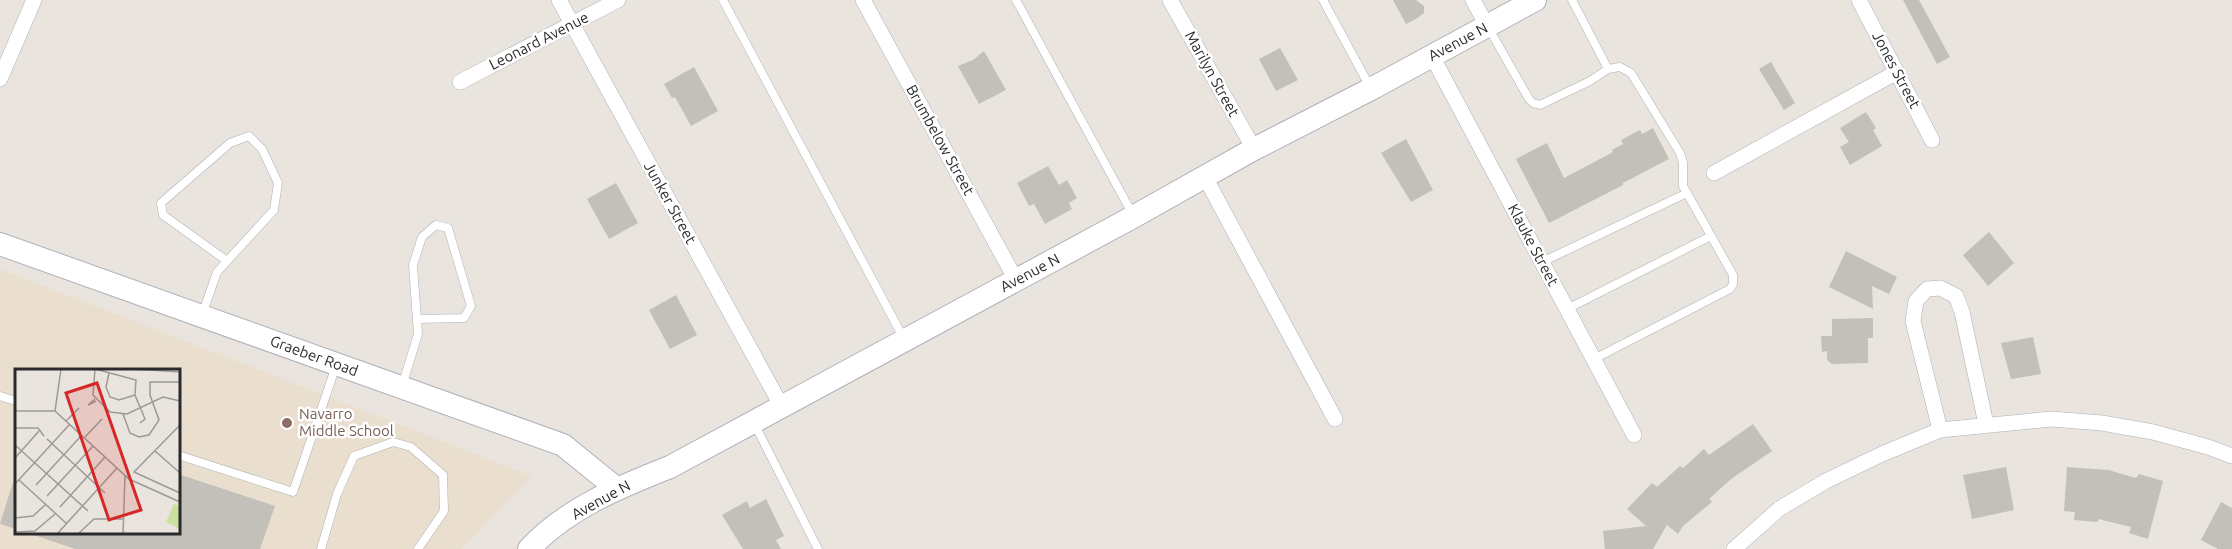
<svg xmlns="http://www.w3.org/2000/svg" width="2232" height="549" viewBox="0 0 2232 549" font-family="Ubuntu,sans-serif">
<rect width="100%" height="100%" fill="#eae4de"/>
<path fill="#eadfcf" fill-rule="evenodd" d="M 0,269 L 532,476 L 461,549 L 0,549 ZM 16,370 L 178,370 L 178,532 L 16,532 Z"/>
<path fill="#c3bfb9" d="M 1393,0 L 1416,0 L 1424,6 L 1424,13 L 1416,19 L 1406,24 Z
M 1903,0 L 1919,0 L 1950,57 L 1937,64 Z
M 1280,48 L 1298,80 L 1276,91 L 1259,59 Z
M 984,51 L 1006,90 L 979,104 L 958,66 L 973,60 Z
M 1771,62 L 1795,103 L 1784,110 L 1759,69 Z
M 694,67 L 718,111 L 691,126 L 675,97 L 672,98 L 664,84 Z
M 1866,112 L 1876,128 L 1873,130 L 1882,146 L 1850,165 L 1840,147 L 1849,142 L 1840,128 Z
M 1653,128 L 1669,159 L 1623,183 L 1623,185 L 1549,223 L 1516,159 L 1547,143 L 1564,178 L 1613,152 L 1612,150 L 1623,144 L 1621,140 L 1640,130 L 1642,134 Z
M 1406,139 L 1433,190 L 1411,202 L 1381,153 Z
M 1048,166 L 1059,185 L 1067,180 L 1077,198 L 1069,203 L 1072,209 L 1045,224 L 1034,204 L 1029,206 L 1017,183 Z
M 616,183 L 638,223 L 609,239 L 587,199 Z
M 1989,232 L 2014,263 L 1988,286 L 1963,255 Z
M 1846,251 L 1897,277 L 1889,294 L 1872,286 L 1873,309 L 1829,287 Z
M 676,295 L 697,335 L 670,349 L 649,310 Z
M 1873,318 L 1873,338 L 1868,338 L 1868,363 L 1832,364 L 1827,360 L 1827,351 L 1822,352 L 1821,336 L 1832,336 L 1832,319 Z
M 2033,337 L 2041,374 L 2011,379 L 2001,343 Z
M 1753,424 L 1772,451 L 1731,479 L 1709,499 L 1712,502 L 1683,526 L 1678,534 L 1667,525 L 1653,549 L 1605,549 L 1603,531 L 1646,526 L 1627,509 L 1652,483 L 1657,487 L 1680,466 L 1683,468 L 1704,449 L 1709,455 Z
M 2006,467 L 2014,510 L 1972,519 L 1963,475 Z
M 2067,467 L 2108,470 L 2136,478 L 2139,474 L 2163,481 L 2148,539 L 2129,533 L 2131,527 L 2098,519 L 2098,522 L 2074,520 L 2075,512 L 2064,511 Z
M 178,474 L 275,506 L 260,549 L 75,549 L 34,535 L 34,532 L 178,532 Z
M 13,482 L 16,483 L 16,529 L 0,524 Z
M 766,499 L 784,536 L 776,540 L 781,549 L 743,549 L 722,515 L 747,501 L 750,508 Z
M 2221,502 L 2232,508 L 2232,549 L 2218,549 L 2201,540 Z"/>
<g fill="none" stroke-linecap="round" stroke-linejoin="round">
<defs>
<path id="lane" d="M 723,0 L 904,339
M 1016,0 L 1133,215
M 1323,0 L 1370,87
M 1488,27 L 1529,99 L 1533,103 L 1540,105 L 1590,81 L 1608,69 L 1572,0
M 1542,262 L 1687,193
M 1567,309 L 1711,236
M 202,315 L 217,272 L 274,210 L 278,183 L 262,149 L 249,136 L 230,143 L 161,203 L 163,215 L 227,261
M 1594,359 L 1730,289 L 1733,284 L 1733,275 L 1683,186 L 1683,163 L 1680,153 L 1631,73 L 1620,67 L 1608,69
M 402,386 L 418,334 L 413,265 L 422,237 L 436,225 L 448,228 L 471,306 L 464,318 L 417,319
M 0,396 L 16,401
M 755,425 L 818,549
M 178,455 L 293,492 L 336,366
M 321,549 L 337,494 L 354,456 L 393,442 L 411,447 L 443,475 L 444,511 L 418,549"/>
<path id="street" d="M 559,0 L 782,407
M 863,0 L 1016,280
M 1170,0 L 1254,149
M 1473,0 L 1487,26
M 1859,0 L 1932,140
M 1432,56 L 1634,435
M 0,79 L 34,0
M 460,82 L 618,0
M 1714,173 L 1897,72
M 1205,177 L 1335,419
M 1940,430 L 1913,321 L 1916,301 L 1927,289 L 1940,288 L 1956,296 L 1962,312 L 1986,424
M 1734,549 L 1779,509 L 1826,481 L 1882,454 L 1940,430 L 2051,419 L 2102,423 L 2153,432 L 2208,447 L 2232,456"/>
<path id="secondary" d="M 0,244 L 563,445 L 616,488
M 529,549 C 566,509 619,487 670,467 L 1133,217 L 1254,149 L 1371,89 L 1535,0"/>
</defs>
<use href="#lane" stroke="#aeb1b9" stroke-width="9"/>
<use href="#street" stroke="#aeb1b9" stroke-width="16"/>
<use href="#secondary" stroke="#aeb1b9" stroke-width="24"/>
<use href="#lane" stroke="#fff" stroke-width="8"/>
<use href="#street" stroke="#fff" stroke-width="15"/>
<use href="#secondary" stroke="#fff" stroke-width="22"/>
</g>
<circle fill="#8d6e63" stroke="#fff" stroke-width="2" cx="287" cy="423" r="6"/>
<g text-anchor="middle" stroke-width="5" stroke-linejoin="round" paint-order="stroke">
<g font-size="15" fill="#2a2a2a" stroke="#fff">
<text transform="translate(539 41) rotate(-27)" y="5">Leonard Avenue</text>
<text transform="translate(1458 42) rotate(-28)" y="5">Avenue N</text>
<text transform="translate(1896 70) rotate(62)" y="5">Jones Street</text>
<text transform="translate(1212 74) rotate(61)" y="5">Marilyn Street</text>
<text transform="translate(940 140) rotate(61)" y="5">Brumbelow Street</text>
<text transform="translate(670 203) rotate(61)" y="5">Junker Street</text>
<text transform="translate(1533 245) rotate(62)" y="5">Klauke Street</text>
<text transform="translate(1030 273) rotate(-28)" y="5">Avenue N</text>
<text transform="translate(314 356) rotate(20)" y="5">Graeber Road</text>
<text transform="translate(601 500) rotate(-29)" y="5">Avenue N</text>
</g>
<g font-size="15" fill="#785e54" stroke="#fff" text-anchor="start">
<text x="299" y="419">Navarro<tspan x="299" dy="17">Middle School</tspan></text>
</g>
</g>
<g transform="translate(15 369)">
<rect width="165" height="165" fill="#eae4de"/>
<path d="M 159,135 L 165,137 L 165,160 L 151,153 Z" fill="#cae09e"/>
<path fill="none" stroke="#9d9a96" stroke-width="1.5" d="M 80,0 L 78,26 L 95,43 L 112,45 L 148,28 L 165,32M 80,0 L 121,11 L 120,26 L 130,50 L 125,54M 119,0 L 165,3M 94,4 L 91,18 L 95,28 L 104,31 L 120,26M 80,30 L 73,36 L 81,32M 0,42 L 40,42 L 114,110 L 165,133M 40,42 L 46,0M 108,45 L 115,64 L 124,68 L 134,66 L 144,51 L 135,26 L 135,13 L 165,13M 51,52 L 64,39M 165,56 L 119,103 L 165,124M 0,59 L 23,59 L 29,67M 70,68 L 87,50M 32,70 L 90,124M 0,76 L 73,142M 140,82 L 165,104M 0,89 L 24,62M 4,111 L 51,154M 0,115 L 55,55M 21,116 L 66,67M 32,127 L 78,77M 45,138 L 90,88M 0,149 L 18,147 L 30,136M 0,163 L 20,162 L 40,145M 42,165 L 102,99M 63,165 L 79,150 L 108,150M 108,165 L 110,107"/>
<path fill="#d62828" fill-opacity="0.15" stroke="#d62828" stroke-width="3" d="M 82,14 L 126,141 L 94,151 L 51,24 Z"/>
<rect width="165" height="165" fill="none" stroke="#2a2a2a" stroke-width="3"/>
</g>
</svg>
